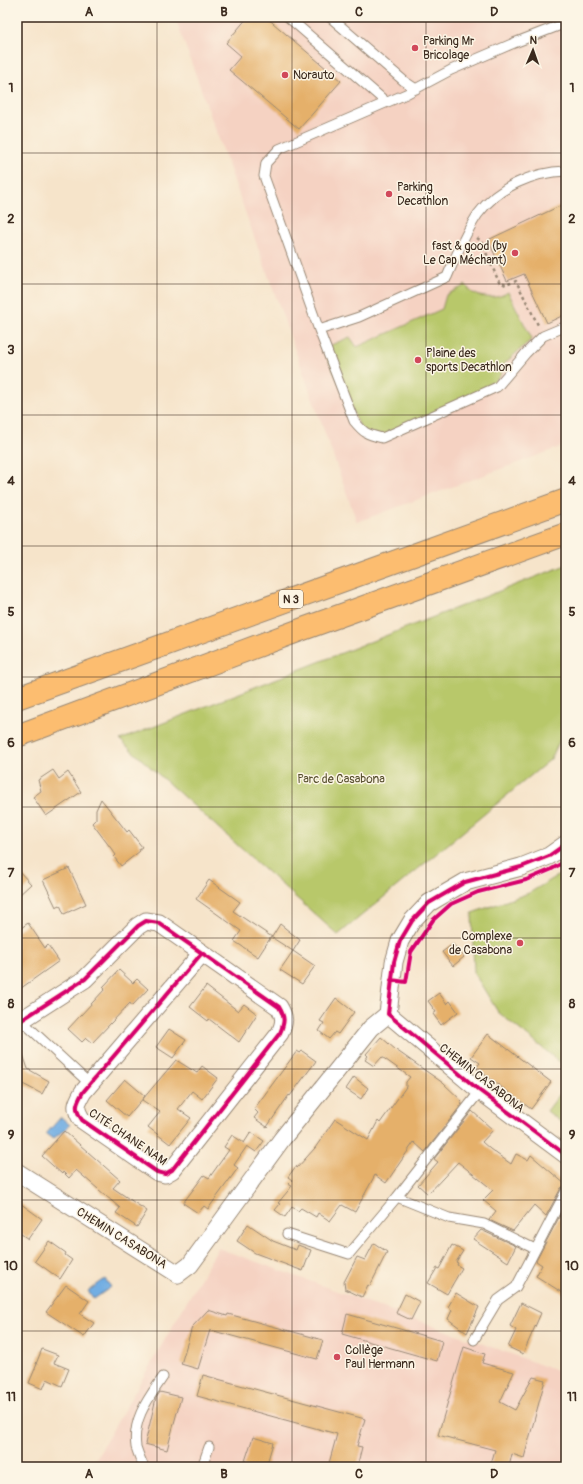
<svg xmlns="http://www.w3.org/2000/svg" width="583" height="1484" viewBox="0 0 583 1484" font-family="Pangolin,sans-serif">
<rect width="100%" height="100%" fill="#fcf5e5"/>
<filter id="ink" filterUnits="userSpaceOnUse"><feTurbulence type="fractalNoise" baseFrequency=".025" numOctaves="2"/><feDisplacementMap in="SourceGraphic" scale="8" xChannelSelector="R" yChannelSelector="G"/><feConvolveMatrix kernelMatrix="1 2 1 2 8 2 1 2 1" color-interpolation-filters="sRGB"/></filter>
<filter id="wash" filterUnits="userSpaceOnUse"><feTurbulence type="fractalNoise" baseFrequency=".012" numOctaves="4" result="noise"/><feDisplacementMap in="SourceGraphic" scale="16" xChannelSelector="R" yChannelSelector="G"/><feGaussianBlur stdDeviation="0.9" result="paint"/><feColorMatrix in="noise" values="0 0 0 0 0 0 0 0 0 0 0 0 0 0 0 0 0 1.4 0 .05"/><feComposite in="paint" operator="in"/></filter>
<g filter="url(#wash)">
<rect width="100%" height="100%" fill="#f6e4ca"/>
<path fill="#f5d2c2" d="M 175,17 L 566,17 L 566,445 L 357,522 Z
M 218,1248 L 566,1374 L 566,1467 L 91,1467 Z"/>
<path fill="#b8c86a" stroke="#7a7944" d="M 466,285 C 468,288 470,291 473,293 C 483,299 499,299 508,292 L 532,339 L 505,363 L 500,376 L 487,389 L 386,434 L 364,435 L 326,355 L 331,345 L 350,337 L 357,347 L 442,309 L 446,295 Z
M 566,565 L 566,727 L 551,759 L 338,935 L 120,740 Z
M 566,871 L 566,1067 L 498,1012 L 474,973 L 472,913 L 529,893 Z
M 566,1086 L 566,1126 L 547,1111 Z"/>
<path fill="#72aee3" stroke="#566c80" d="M 61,1117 L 70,1125 L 53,1139 L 46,1134 Z
M 105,1279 L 111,1287 L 94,1299 L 88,1291 Z"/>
<g id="blocks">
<path fill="#e5b06b" d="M 248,17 L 266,17 L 341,81 L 299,129 L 229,70 L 241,56 L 226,43 Z
M 566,203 L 566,314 L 547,323 L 524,274 L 507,281 L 488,240 Z
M 53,770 L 59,779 L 68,772 L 81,792 L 46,816 L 33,797 L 41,791 L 38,780 Z
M 101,799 L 127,832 L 129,830 L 142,847 L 139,849 L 140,851 L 121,866 L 114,857 L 116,855 L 92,823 L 96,819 L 96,810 Z
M 69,868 L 86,904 L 64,914 L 60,905 L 56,907 L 43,880 Z
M 17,869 L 31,884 L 17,897 Z
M 209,880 L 240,902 L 233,911 L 272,937 L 280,924 L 300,940 L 293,951 L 271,937 L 258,957 L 234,941 L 241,931 L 196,899 Z
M 28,923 L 45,948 L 48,945 L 59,961 L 17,991 L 17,931 Z
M 453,944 L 464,957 L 453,966 L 442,952 Z
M 293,951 L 315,966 L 302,984 L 280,970 Z
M 119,970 L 133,983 L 137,979 L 148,989 L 132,1006 L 130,1003 L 92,1043 L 86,1038 L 82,1042 L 68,1029 L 105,989 L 103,987 Z
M 206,986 L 238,1011 L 244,1004 L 257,1014 L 239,1042 L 209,1019 L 208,1021 L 190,1007 Z
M 439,993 L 447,1004 L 450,1001 L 458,1012 L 441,1025 L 433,1014 L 436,1012 L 428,1001 Z
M 336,998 L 354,1012 L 338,1034 L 335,1032 L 329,1039 L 319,1031 L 324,1023 L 320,1021 Z
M 169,1029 L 186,1040 L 173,1058 L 156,1047 Z
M 488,1034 L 551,1082 L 531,1109 L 476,1068 L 480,1063 L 471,1057 Z
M 381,1037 L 396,1050 L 443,1083 L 462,1101 L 461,1102 L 462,1104 L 425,1152 L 414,1142 L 386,1183 L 375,1175 L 355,1212 L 342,1205 L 330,1221 L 318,1213 L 316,1217 L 301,1208 L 298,1211 L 292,1207 L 285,1217 L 275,1210 L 280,1204 L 278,1203 L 292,1186 L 288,1184 L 292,1180 L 288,1177 L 296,1166 L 297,1168 L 315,1148 L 335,1119 L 368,1140 L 378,1121 L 380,1123 L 406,1087 L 406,1082 L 410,1077 L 382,1057 L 374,1066 L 365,1060 L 368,1056 L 366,1054 Z
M 17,1043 L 19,1043 L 28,1069 L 49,1081 L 42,1094 L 17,1081 Z
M 297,1051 L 300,1053 L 302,1051 L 316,1061 L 290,1096 L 289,1095 L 267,1127 L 254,1118 L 258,1113 L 254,1109 Z
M 176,1060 L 197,1073 L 202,1066 L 218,1078 L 202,1099 L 192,1091 L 178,1109 L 191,1118 L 170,1144 L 148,1127 L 160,1112 L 142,1100 Z
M 354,1077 L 368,1088 L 361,1099 L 346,1089 Z
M 125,1079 L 145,1096 L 127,1117 L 107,1100 Z
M 472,1111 L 493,1130 L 482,1142 L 490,1149 L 511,1164 L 516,1154 L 528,1160 L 531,1155 L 566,1185 L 561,1188 L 546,1216 L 534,1205 L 513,1231 L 489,1220 L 496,1211 L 483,1200 L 493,1190 L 458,1162 L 428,1194 L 418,1185 L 438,1162 L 434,1159 Z
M 64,1131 L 120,1180 L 113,1188 L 147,1211 L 137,1227 L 116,1213 L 120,1208 L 76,1170 L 69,1178 L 63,1172 L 62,1174 L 42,1156 Z
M 251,1132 L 264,1141 L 256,1152 L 247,1146 L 234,1165 L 238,1168 L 208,1209 L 204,1206 L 198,1213 L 183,1203 L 204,1175 L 209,1178 L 229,1150 L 224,1147 L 232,1135 L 244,1143 Z
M 17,1201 L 42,1219 L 28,1239 L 17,1231 Z
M 566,1204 L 566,1295 L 536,1276 L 542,1265 L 536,1261 Z
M 248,1224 L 273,1241 L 296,1250 L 298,1245 L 311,1250 L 303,1271 L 255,1253 L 237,1241 Z
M 481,1230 L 516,1246 L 508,1262 L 473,1239 Z
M 49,1241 L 66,1253 L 65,1255 L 72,1260 L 60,1279 L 35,1261 Z
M 374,1243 L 387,1252 L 370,1286 L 368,1285 L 362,1297 L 345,1289 L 344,1282 L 357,1257 L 365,1260 Z
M 452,1245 L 463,1251 L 456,1262 L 458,1263 L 457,1265 L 462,1268 L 447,1294 L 428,1283 L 437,1268 L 439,1269 Z
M 66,1285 L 89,1301 L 80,1314 L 94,1323 L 84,1337 L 46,1312 Z
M 456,1293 L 479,1307 L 467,1333 L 448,1319 L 452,1310 L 448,1307 Z
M 405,1294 L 420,1302 L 411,1320 L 396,1313 Z
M 521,1303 L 541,1313 L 523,1354 L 508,1347 L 516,1330 L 510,1326 Z
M 208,1310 L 227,1316 L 228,1314 L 323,1340 L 317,1359 L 210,1330 L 198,1369 L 181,1364 L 192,1327 Z
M 347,1314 L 442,1341 L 437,1361 L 342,1334 Z
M 464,1347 L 485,1354 L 482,1363 L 514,1372 L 500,1402 L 515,1410 L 533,1377 L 545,1380 L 524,1458 L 512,1454 L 509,1467 L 490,1467 L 495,1450 L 438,1435 Z
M 42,1349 L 58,1355 L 54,1363 L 69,1369 L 62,1386 L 47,1379 L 43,1389 L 29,1383 L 37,1364 L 36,1364 Z
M 203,1375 L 365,1419 L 357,1446 L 362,1447 L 357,1467 L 328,1467 L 337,1434 L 197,1396 Z
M 160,1392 L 181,1397 L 167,1450 L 145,1444 L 156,1398 Z
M 253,1437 L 273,1443 L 266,1467 L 243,1467 Z"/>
</g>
</g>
<g filter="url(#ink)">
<use href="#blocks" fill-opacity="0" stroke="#988774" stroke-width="1"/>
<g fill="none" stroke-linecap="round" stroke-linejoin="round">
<defs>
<path id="lane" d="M 288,17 L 386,102
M 330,17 L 404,81 L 416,89
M 566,23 L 514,43 L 451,70 L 406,94 L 279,149 L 266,163 L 264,176 L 319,330 L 359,317 L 447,277 C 456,256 465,233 478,214 C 498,187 533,172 566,171
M 319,330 L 354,421 C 364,433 366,434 382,438 L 497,387 L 526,353 L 543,336 L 562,328
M 21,1020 L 90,1084
M 397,1197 L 449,1218 L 484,1224 L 535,1249
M 287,1234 L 349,1254 L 397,1197 L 480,1091
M 474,1340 L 498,1300 L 516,1287 L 566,1191
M 144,1467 C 141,1461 138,1453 136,1447 C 132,1419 148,1399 163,1377
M 202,1467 L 209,1447"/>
<path id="street" d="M 388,1014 L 394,962 L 400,941 L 412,921 L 429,903 L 465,882 L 521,867 L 549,856 L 566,844
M 388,1014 L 480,1091 L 566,1155
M 17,1023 L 85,979 L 138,926 L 146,921 L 159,923 L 279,1007 C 285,1017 285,1022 280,1033 L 172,1170 L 165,1174 L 157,1172 L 82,1120 C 74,1108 76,1104 83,1092 L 202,953
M 17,1172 L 178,1274 L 190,1265 L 282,1139 L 371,1028 L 388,1014"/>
<path id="highway" d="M 17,698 L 566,500
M 17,736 L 303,629 L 566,534"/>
</defs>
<use href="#lane" stroke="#988774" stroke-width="11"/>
<use href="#street" stroke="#988774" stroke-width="19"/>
<use href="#highway" stroke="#988774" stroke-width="24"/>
<path stroke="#988774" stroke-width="2.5" stroke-dasharray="3 3" stroke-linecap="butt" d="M 477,238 L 481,241 L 499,282 L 506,285 L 516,281 L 539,327"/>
<use href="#lane" stroke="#fff" stroke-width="9"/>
<use href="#street" stroke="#fff" stroke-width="17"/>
<use href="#highway" stroke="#fcbd6f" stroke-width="22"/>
<defs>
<path id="cycleway" d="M 566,844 L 549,856 L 521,867 L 465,882 L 429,903 L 412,921 L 400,941 L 394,962 L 388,1014 L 480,1091 L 566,1155
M 391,980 L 406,982 L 411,952 L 433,920 L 451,904 L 478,892 L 526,880 L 550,870 L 566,861
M 17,1023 L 85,979 L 138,926 L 146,921 L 159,923 L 279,1007 C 285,1017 285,1022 280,1033 L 172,1170 L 165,1174 L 157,1172 L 82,1120 C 74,1108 76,1104 83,1092 L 202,953"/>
</defs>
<use href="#cycleway" stroke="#fcf5e5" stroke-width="6"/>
<use href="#cycleway" stroke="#d6006c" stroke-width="4"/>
</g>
</g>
<path fill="none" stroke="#3b2a1e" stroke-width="1" stroke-opacity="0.55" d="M 157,17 L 157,1467M 292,17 L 292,1467M 426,17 L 426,1467M 17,153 L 566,153M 17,284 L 566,284M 17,415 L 566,415M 17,546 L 566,546M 17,677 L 566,677M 17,807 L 566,807M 17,938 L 566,938M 17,1069 L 566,1069M 17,1200 L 566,1200M 17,1331 L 566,1331"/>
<g fill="#d1495b" stroke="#fcf5e5" stroke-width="1.5">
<circle cx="415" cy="48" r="4"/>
<circle cx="285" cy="75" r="4"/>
<circle cx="389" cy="194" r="4"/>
<circle cx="515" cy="253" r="4"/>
<circle cx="418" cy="360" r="4"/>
<circle cx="520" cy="943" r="4"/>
<circle cx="337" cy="1357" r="4"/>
</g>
<g text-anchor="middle" stroke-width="3" stroke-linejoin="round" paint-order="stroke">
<rect fill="#fcf5e5" stroke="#75675a" stroke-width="1" x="279" y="590" width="24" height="18" rx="3"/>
<g font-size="11" font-weight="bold" fill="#3b2a1e">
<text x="291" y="603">N 3</text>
</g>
<g font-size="12" fill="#3b2a1e" stroke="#fcf5e5" text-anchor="start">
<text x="423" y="45">Parking Mr<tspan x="423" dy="14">Bricolage</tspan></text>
<text x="293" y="79">Norauto</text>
<text x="397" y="191">Parking<tspan x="397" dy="14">Decathlon</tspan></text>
<text x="507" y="250" text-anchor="end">fast &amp; good (by<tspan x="507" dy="14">Le Cap Méchant)</tspan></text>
<text x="426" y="357">Plaine des<tspan x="426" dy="14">sports Decathlon</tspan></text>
<text x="512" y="940" text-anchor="end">Complexe<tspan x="512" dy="14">de Casabona</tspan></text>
<text x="345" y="1354">Collège<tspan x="345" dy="14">Paul Hermann</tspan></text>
</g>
<g font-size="12" fill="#5a5231" stroke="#fcf5e5">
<text x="341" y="783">Parc de Casabona</text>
</g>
<g font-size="12" fill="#3b2a1e" stroke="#fcf5e5">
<text transform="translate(482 1078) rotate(38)" y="4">CHEMIN CASABONA</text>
<text transform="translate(128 1137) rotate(34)" y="4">CITÉ CHANE NAM</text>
<text transform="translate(122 1238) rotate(32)" y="4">CHEMIN CASABONA</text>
</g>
</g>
<rect width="583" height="1484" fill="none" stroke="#fcf5e5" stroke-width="44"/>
<g transform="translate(533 50) rotate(2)" stroke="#fcf5e5" stroke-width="3" paint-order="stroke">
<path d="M0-3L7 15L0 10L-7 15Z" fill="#3b2a1e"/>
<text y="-6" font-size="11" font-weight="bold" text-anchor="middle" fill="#3b2a1e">N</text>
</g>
<rect x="22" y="22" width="539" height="1440" fill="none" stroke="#3b2a1e" stroke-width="1.5"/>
<g font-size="13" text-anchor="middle" font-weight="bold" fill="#3b2a1e">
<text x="89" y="16">A</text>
<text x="224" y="16">B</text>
<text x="359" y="16">C</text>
<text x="494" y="16">D</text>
<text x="11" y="92">1</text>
<text x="572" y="92">1</text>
<text x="11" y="223">2</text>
<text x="572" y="223">2</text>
<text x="11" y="354">3</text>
<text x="572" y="354">3</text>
<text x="11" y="485">4</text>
<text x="572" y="485">4</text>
<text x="11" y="616">5</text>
<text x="572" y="616">5</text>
<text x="11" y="747">6</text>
<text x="572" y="747">6</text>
<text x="11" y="877">7</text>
<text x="572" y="877">7</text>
<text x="11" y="1008">8</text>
<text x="572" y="1008">8</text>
<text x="11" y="1139">9</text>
<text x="572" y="1139">9</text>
<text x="11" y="1270">10</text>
<text x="572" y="1270">10</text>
<text x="11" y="1401">11</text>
<text x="572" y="1401">11</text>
<text x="89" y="1478">A</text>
<text x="224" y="1478">B</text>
<text x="359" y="1478">C</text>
<text x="494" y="1478">D</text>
</g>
</svg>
